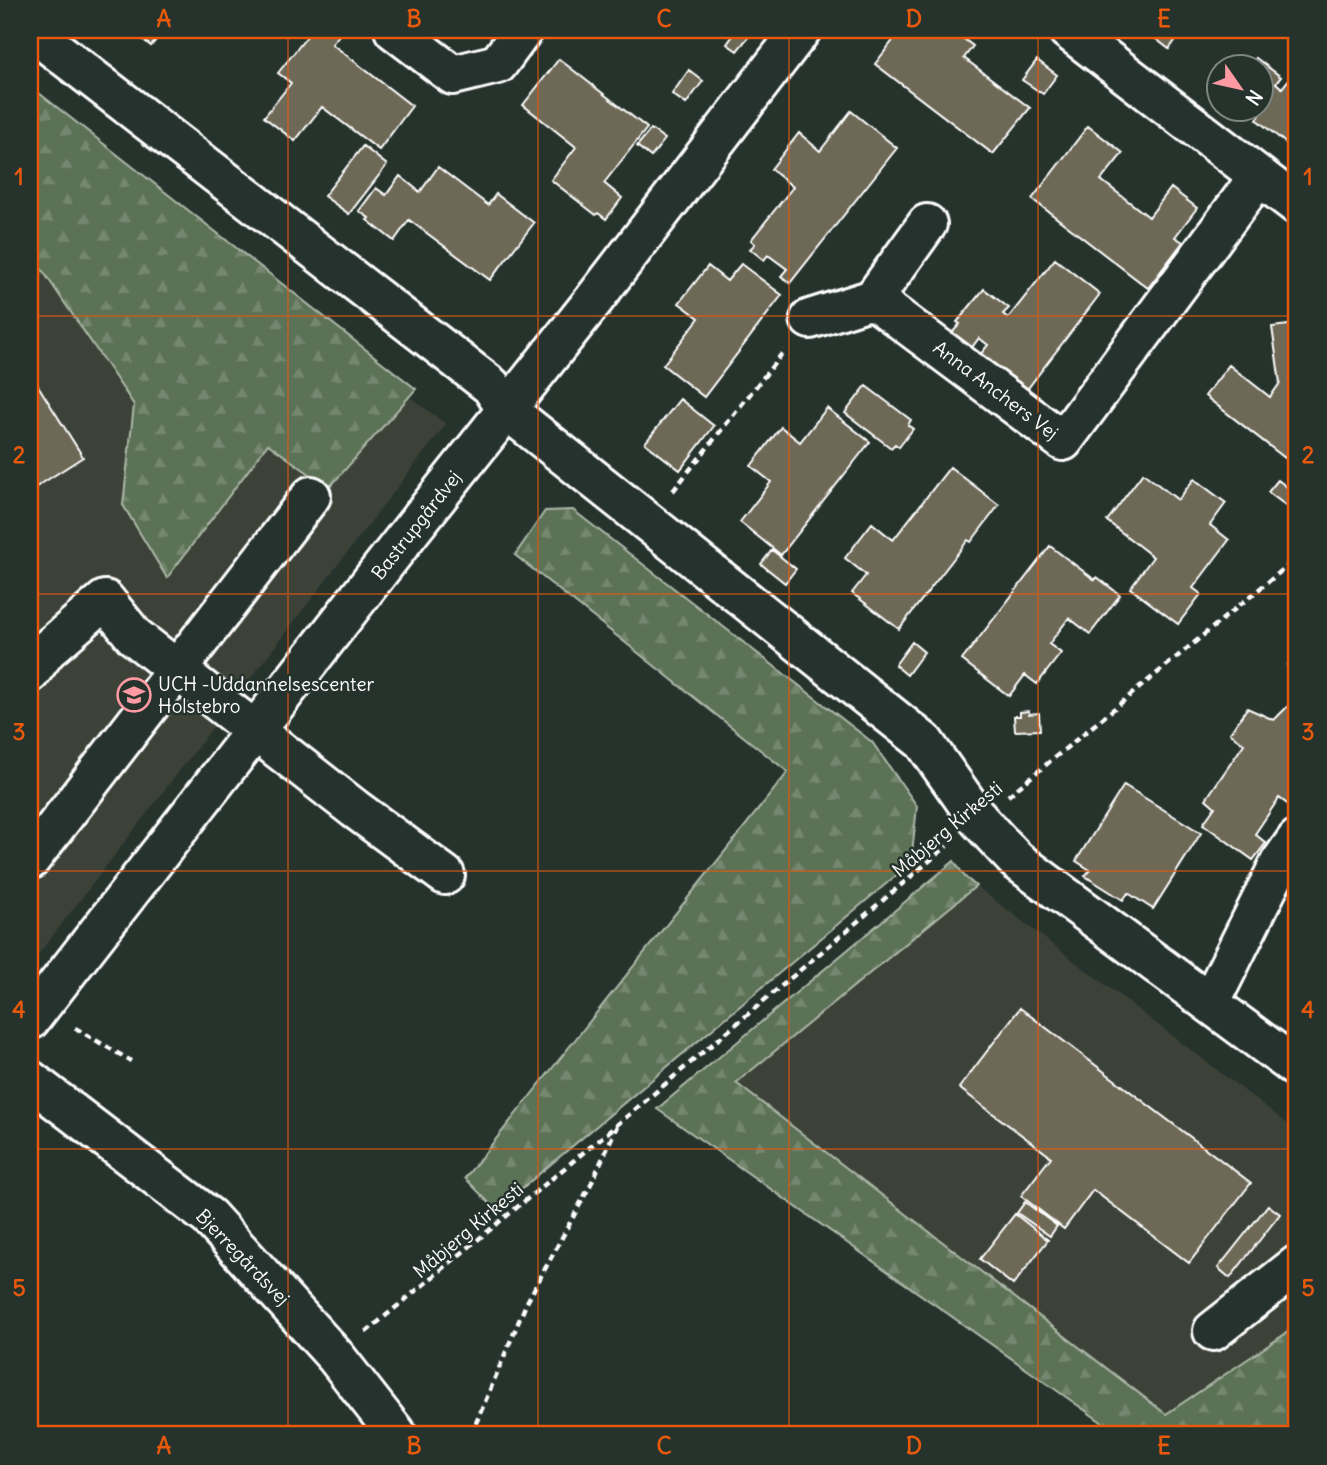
<svg xmlns="http://www.w3.org/2000/svg" width="1327" height="1465" viewBox="0 0 1327 1465" font-family="Delius,sans-serif">
<defs>
<pattern id="forest-firs" width="22" height="20" patternUnits="userSpaceOnUse" patternTransform="scale(1.75)"><rect width="22" height="20" fill="#5c7256"/><path d="M5 1l3.5 6h-7zM16 11l3.5 6h-7z" fill="#74876f"/></pattern>
</defs>
<rect width="100%" height="100%" fill="#26332d"/>
<filter id="ink" filterUnits="userSpaceOnUse"><feTurbulence type="fractalNoise" baseFrequency=".0143" numOctaves="2"/><feDisplacementMap in="SourceGraphic" scale="14" xChannelSelector="R" yChannelSelector="G"/><feConvolveMatrix kernelMatrix="1 2 1 2 8 2 1 2 1" color-interpolation-filters="sRGB"/></filter>
<g filter="url(#ink)">
<path fill="#3c4339" d="M 30,117 L 446,424 L 30,965 Z
M 976,886 L 1297,1131 L 1297,1326 L 1167,1414 L 736,1083 Z"/>
<path fill="url(#forest-firs)" stroke="#aeb8aa" stroke-width="2" d="M 30,86 L 416,389 L 329,488 L 268,444 L 167,578 L 123,505 L 134,405 L 30,252 Z
M 573,510 L 872,742 L 917,806 L 911,863 L 496,1210 L 465,1178 L 788,772 L 515,555 L 545,511 Z
M 954,861 L 965,877 L 976,886 L 736,1083 L 1166,1414 L 1297,1326 L 1297,1435 L 1120,1435 L 657,1109 Z"/>
<path fill="#6e6856" stroke="#fff" stroke-width="2" d="M 124,30 L 164,30 L 151,46 L 132,31 L 129,34 Z
M 312,30 L 315,32 L 317,30 L 343,30 L 332,44 L 412,106 L 379,150 L 322,107 L 295,141 L 264,117 L 291,83 L 278,73 Z
M 737,30 L 754,30 L 737,51 L 727,44 Z
M 901,30 L 928,30 L 932,33 L 934,30 L 952,30 L 973,46 L 964,58 L 1030,108 L 993,154 L 875,64 Z
M 1151,30 L 1183,30 L 1169,49 L 1148,33 Z
M 1256,58 L 1281,77 L 1276,83 L 1282,88 L 1297,69 L 1297,152 L 1257,120 L 1260,115 L 1252,108 L 1260,108 L 1260,66 L 1250,66 Z
M 559,59 L 647,128 L 604,183 L 622,198 L 606,219 L 598,213 L 596,215 L 551,180 L 576,147 L 523,105 Z
M 1037,60 L 1057,75 L 1043,94 L 1022,80 Z
M 689,70 L 703,81 L 686,104 L 672,94 Z
M 851,111 L 897,148 L 790,283 L 781,276 L 787,269 L 768,255 L 764,260 L 750,249 L 755,244 L 751,240 L 793,187 L 771,169 L 799,133 L 820,151 Z
M 1088,126 L 1123,153 L 1101,180 L 1149,217 L 1171,188 L 1197,208 L 1175,237 L 1183,242 L 1148,288 L 1032,199 Z
M 651,129 L 665,139 L 651,157 L 637,146 Z
M 363,146 L 387,165 L 349,214 L 324,196 Z
M 438,167 L 488,205 L 496,194 L 534,223 L 490,280 L 409,220 L 394,241 L 367,220 L 369,218 L 359,211 L 376,188 L 386,195 L 400,176 L 420,192 Z
M 1055,259 L 1100,294 L 1025,392 L 979,356 L 988,345 L 979,338 L 970,350 L 950,335 L 960,324 L 957,322 L 984,289 L 1009,308 L 1003,314 L 1008,318 Z
M 741,264 L 782,295 L 704,397 L 663,365 L 699,318 L 679,303 L 708,266 L 727,281 Z
M 1297,324 L 1297,442 L 1285,458 L 1205,396 L 1229,365 L 1270,397 L 1280,383 L 1272,327 Z
M 37,384 L 83,457 L 30,491 L 30,388 Z
M 866,386 L 911,420 L 908,425 L 913,429 L 899,447 L 895,444 L 891,448 L 845,413 Z
M 680,399 L 714,426 L 680,470 L 645,443 Z
M 827,408 L 870,442 L 781,555 L 740,522 L 771,482 L 751,466 L 781,427 L 800,442 Z
M 950,467 L 999,505 L 971,542 L 968,540 L 899,629 L 852,593 L 866,575 L 845,558 L 872,523 L 893,540 Z
M 1143,473 L 1178,500 L 1194,479 L 1226,503 L 1210,525 L 1229,540 L 1193,588 L 1201,594 L 1178,624 L 1130,588 L 1153,557 L 1107,521 Z
M 1278,480 L 1297,495 L 1297,503 L 1292,510 L 1268,492 Z
M 1050,546 L 1095,580 L 1097,577 L 1120,595 L 1090,634 L 1069,618 L 1049,644 L 1061,653 L 1037,684 L 1025,675 L 1009,696 L 962,660 Z
M 772,550 L 796,569 L 785,583 L 761,564 Z
M 912,642 L 924,652 L 907,675 L 895,665 Z
M 1297,656 L 1297,685 L 1287,665 Z
M 1297,697 L 1297,772 L 1289,786 L 1297,791 L 1297,811 L 1279,798 L 1255,834 L 1266,843 L 1253,860 L 1203,824 L 1215,807 L 1206,799 L 1244,744 L 1230,733 L 1247,708 L 1274,720 Z
M 1029,711 L 1029,714 L 1039,713 L 1040,730 L 1015,731 L 1014,716 L 1020,716 L 1020,712 Z
M 1124,785 L 1201,833 L 1153,909 L 1128,893 L 1123,900 L 1085,876 L 1090,870 L 1076,861 Z
M 1020,1008 L 1251,1183 L 1189,1263 L 1093,1190 L 1064,1229 L 1021,1196 L 1051,1157 L 959,1088 Z
M 1025,1202 L 1057,1226 L 1050,1236 L 1017,1213 Z
M 1268,1205 L 1280,1214 L 1230,1278 L 1218,1268 Z
M 1015,1214 L 1048,1240 L 1013,1285 L 980,1259 Z"/>
<g fill="none" stroke-linecap="round" stroke-linejoin="round">
<defs>
<path id="minor" d="M 30,30 L 491,386 L 507,410 L 924,742 L 979,820 L 1016,860 L 1297,1068
M 394,30 L 453,75 L 498,64 L 523,30
M 1068,30 L 1297,205
M 927,224 L 873,299 L 1063,441 L 1259,176
M 810,319 L 873,299
M 30,673 L 47,650 L 105,600 L 134,636 L 355,809 L 445,875
M 30,860 L 311,496
M 1210,1003 L 1280,863 L 1297,839
M 30,1020 L 412,529 L 593,301 L 801,30
M 30,1080 L 209,1217 L 336,1357 L 397,1435
M 1213,1331 L 1297,1265"/>
</defs>
<use href="#minor" stroke="#fff" stroke-width="44"/>
<path stroke="#fff" stroke-width="4.5" stroke-dasharray="7 5" stroke-linecap="butt" d="M 673,491 L 785,350
M 1008,796 L 1297,558
M 75,1028 L 131,1061
M 366,1332 L 618,1124 L 947,846
M 471,1435 L 526,1304 L 592,1182 L 617,1126"/>
<use href="#minor" stroke="#26332d" stroke-width="38"/>
</g>
</g>
<path fill="none" stroke="#e8590c" stroke-width="2" stroke-opacity="0.55" d="M 288,30 L 288,1435M 538,30 L 538,1435M 789,30 L 789,1435M 1038,30 L 1038,1435M 30,316 L 1297,316M 30,594 L 1297,594M 30,871 L 1297,871M 30,1149 L 1297,1149"/>
<defs>
<symbol id="school-ring" viewBox="-11 -11 22 22"><circle r="9.5" fill="#26332d" stroke="#ff9aa2" stroke-width="1.5"/><path d="M0-5L7-2L0 1L-7-2ZM-4 1L0 2.5L4 1V4Q0 6-4 4Z" fill="#ff9aa2"/></symbol>
</defs>
<g fill-rule="evenodd">
<use href="#school-ring" x="115" y="676" width="38" height="38"/>
</g>
<g text-anchor="middle" stroke-width="5" stroke-linejoin="round" paint-order="stroke">
<g font-size="19" fill="#fff" stroke="#26332d">
<text transform="translate(996 390) rotate(37)" y="7">Anna Anchers Vej</text>
<text transform="translate(416 525) rotate(-52)" y="7">Bastrupgårdvej</text>
<text transform="translate(947 829) rotate(-40)" y="7">Måbjerg Kirkesti</text>
<text transform="translate(468 1230) rotate(-40)" y="7">Måbjerg Kirkesti</text>
<text transform="translate(243 1257) rotate(46)" y="7">Bjerregårdsvej</text>
</g>
<g font-size="19" fill="#fff" stroke="#26332d" text-anchor="start">
<text x="158" y="691">UCH -Uddannelsescenter<tspan x="158" dy="22">Holstebro</tspan></text>
</g>
</g>
<rect width="1327" height="1465" fill="none" stroke="#26332d" stroke-width="77"/>
<g transform="translate(1240 88) rotate(124)"><circle r="33" fill="#26332d" stroke="#7d8581" stroke-width="2"/>
<path d="M0-5L12 26L0 18L-12 26Z" fill="#ff9aa2"/>
<text y="-10" font-size="19" font-weight="bold" text-anchor="middle" fill="#ffffff">N</text>
</g>
<rect x="38" y="38" width="1250" height="1388" fill="none" stroke="#e8590c" stroke-width="2.5"/>
<g font-size="23" text-anchor="middle" font-weight="bold" fill="#e8590c">
<text x="164" y="27">A</text>
<text x="414" y="27">B</text>
<text x="664" y="27">C</text>
<text x="914" y="27">D</text>
<text x="1164" y="27">E</text>
<text x="19" y="185">1</text>
<text x="1308" y="185">1</text>
<text x="19" y="463">2</text>
<text x="1308" y="463">2</text>
<text x="19" y="740">3</text>
<text x="1308" y="740">3</text>
<text x="19" y="1018">4</text>
<text x="1308" y="1018">4</text>
<text x="19" y="1296">5</text>
<text x="1308" y="1296">5</text>
<text x="164" y="1454">A</text>
<text x="414" y="1454">B</text>
<text x="664" y="1454">C</text>
<text x="914" y="1454">D</text>
<text x="1164" y="1454">E</text>
</g>
</svg>
